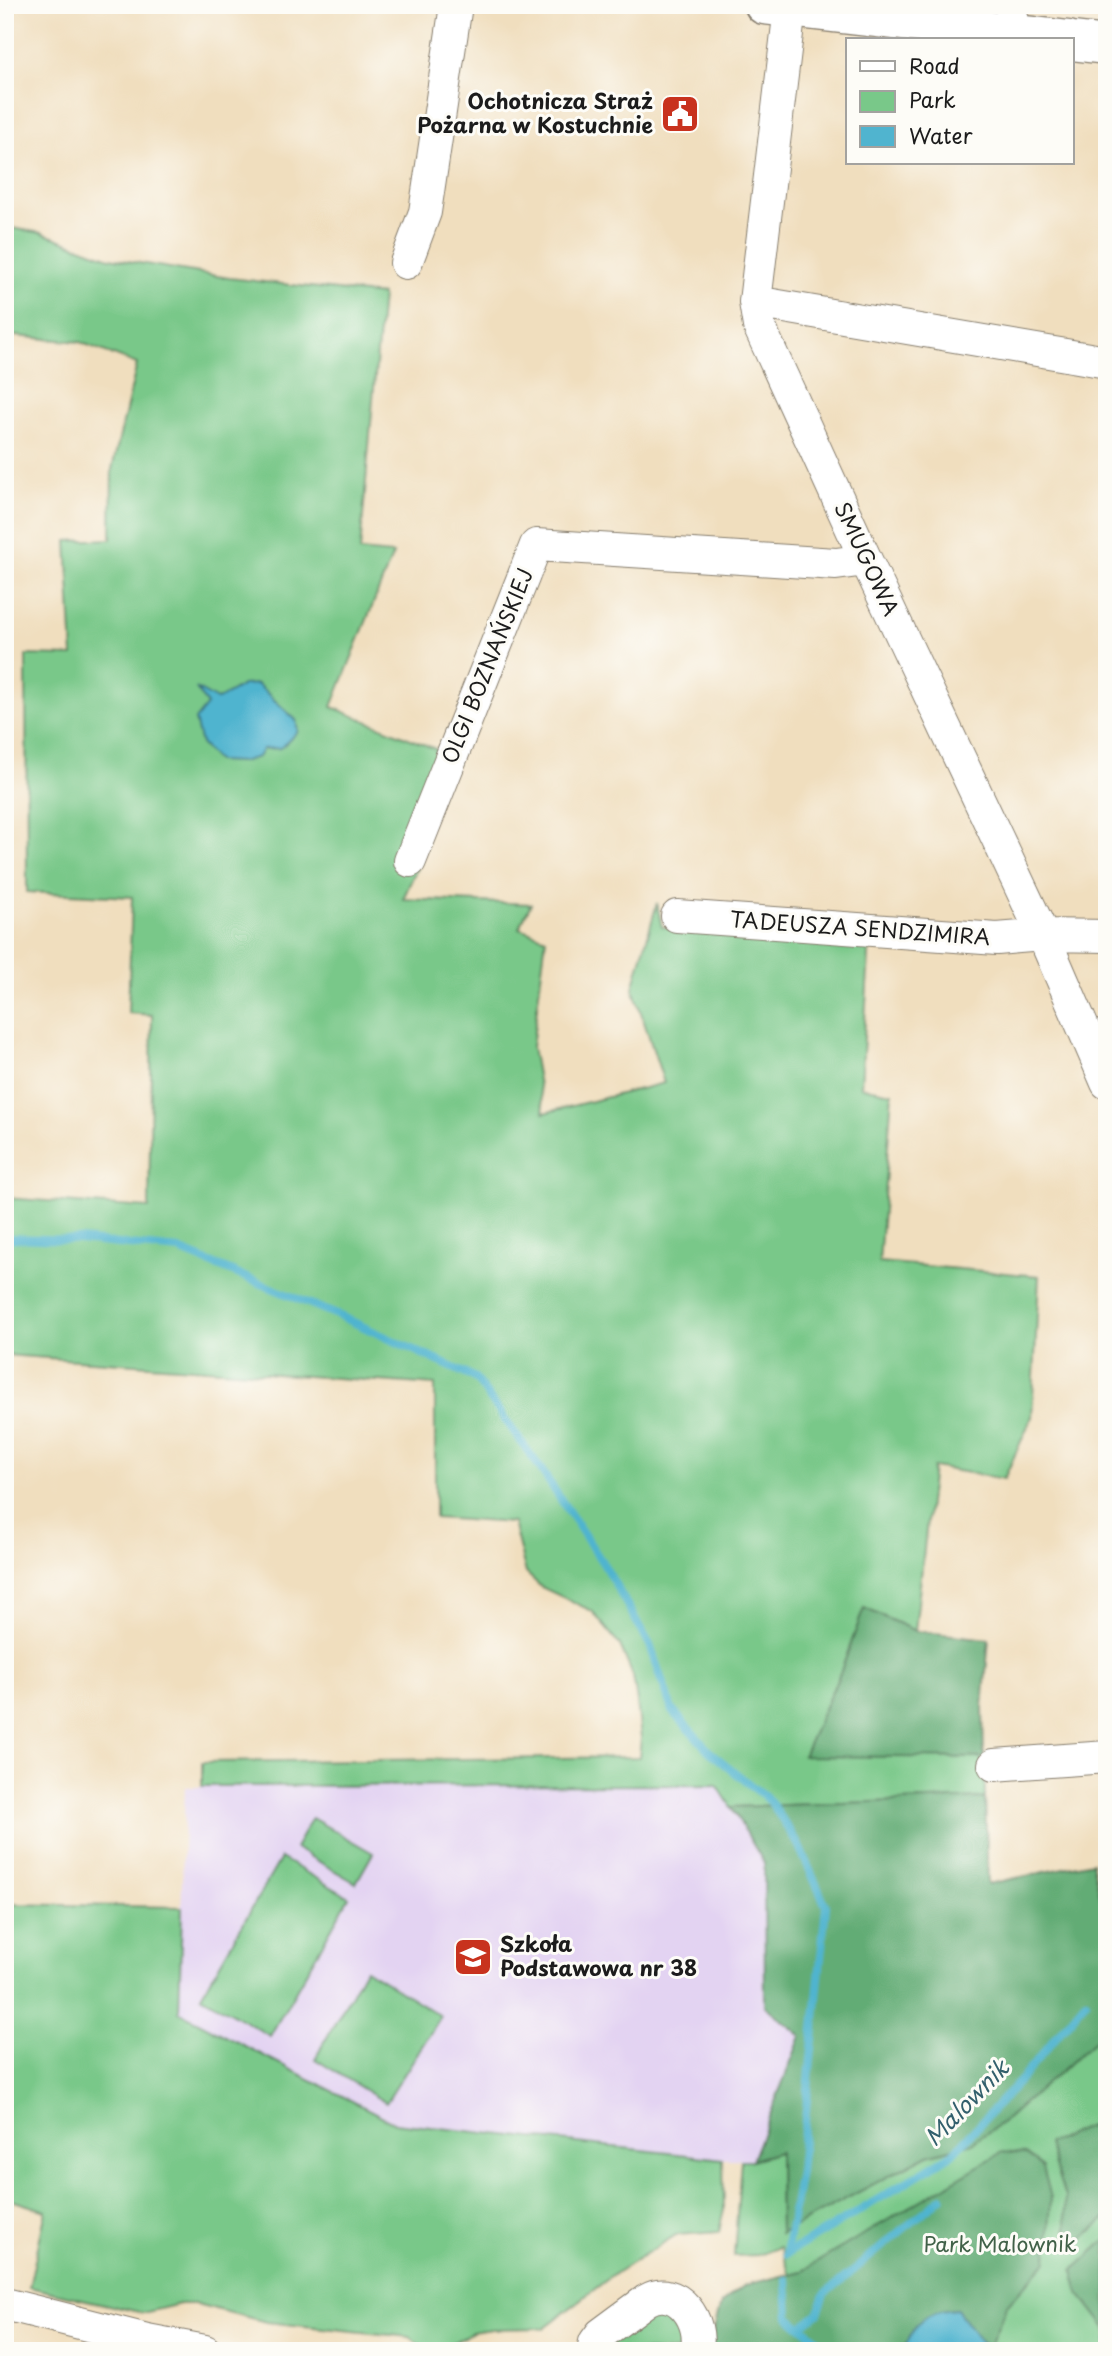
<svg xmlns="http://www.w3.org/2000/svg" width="1112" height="2356" viewBox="0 0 1112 2356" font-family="'Playpen Sans',sans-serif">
<rect width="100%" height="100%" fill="#fdfcf7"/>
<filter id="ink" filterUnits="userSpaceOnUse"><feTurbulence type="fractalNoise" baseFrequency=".0143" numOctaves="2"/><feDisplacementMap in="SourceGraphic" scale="14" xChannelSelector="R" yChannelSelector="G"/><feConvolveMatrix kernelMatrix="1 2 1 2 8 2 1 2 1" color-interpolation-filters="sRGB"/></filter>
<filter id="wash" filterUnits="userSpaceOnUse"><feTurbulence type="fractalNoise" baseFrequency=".00686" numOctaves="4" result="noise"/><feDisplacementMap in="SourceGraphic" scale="28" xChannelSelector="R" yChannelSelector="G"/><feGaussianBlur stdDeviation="1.57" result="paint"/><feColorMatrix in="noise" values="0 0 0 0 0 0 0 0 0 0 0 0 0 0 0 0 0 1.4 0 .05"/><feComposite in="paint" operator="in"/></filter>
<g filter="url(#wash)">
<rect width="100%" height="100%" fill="#f0debe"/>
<path fill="#e3d3f2" d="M 717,1785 L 764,1863 L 765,2006 L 801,2036 L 752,2160 L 704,2158 L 395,2123 L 178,2012 L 185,1787 Z"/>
<path fill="#79c889" stroke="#4a7252" stroke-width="2" d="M 5,227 L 42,233 L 110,258 L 229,278 L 382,295 L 360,551 L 393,554 L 332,707 L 443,752 L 394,861 L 417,868 L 403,899 L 531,904 L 519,928 L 546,938 L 532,1047 L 544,1113 L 664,1083 L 633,988 L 657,903 L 662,927 L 870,938 L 861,1087 L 892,1093 L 879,1262 L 1039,1276 L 1032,1417 L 1004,1479 L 933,1467 L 915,1631 L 864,1608 L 841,1671 L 804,1755 L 984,1758 L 985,1798 L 731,1807 L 717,1785 L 202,1786 L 202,1762 L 639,1757 L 641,1738 L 637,1702 L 633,1676 L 620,1645 L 592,1611 L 541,1587 L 526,1573 L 513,1523 L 435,1518 L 435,1385 L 5,1355 L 5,1198 L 149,1208 L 152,1015 L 128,1013 L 132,897 L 27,892 L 26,655 L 73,656 L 67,541 L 111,539 L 112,469 L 137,364 L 80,342 L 5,335 Z
M 312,1818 L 373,1853 L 356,1883 L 295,1848 Z
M 281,1858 L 349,1897 L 270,2036 L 201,1996 Z
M 5,1904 L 182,1907 L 179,2012 L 395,2123 L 723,2159 L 724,2209 L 719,2232 L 676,2235 L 617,2272 L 544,2328 L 492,2329 L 472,2332 L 441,2351 L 428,2351 L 410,2337 L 266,2322 L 196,2304 L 180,2304 L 143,2313 L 29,2287 L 46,2211 L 5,2198 Z
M 365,1969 L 441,2016 L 386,2103 L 315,2059 Z
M 1107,2030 L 1107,2351 L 818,2351 L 780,2247 L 759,2255 L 734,2256 L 741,2160 L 752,2160 L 779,2152 L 780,2233 L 928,2155 L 972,2143 L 1004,2121 Z
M 659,2308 L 680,2316 L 687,2351 L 614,2351 L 610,2339 Z"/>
<path fill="#62ac75" stroke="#3f6448" stroke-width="2" d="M 864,1608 L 915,1631 L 989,1639 L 983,1707 L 984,1758 L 803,1756 L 841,1671 Z
M 985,1798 L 988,1884 L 1092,1862 L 1107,1922 L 1107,2030 L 1004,2121 L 972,2143 L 928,2155 L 780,2234 L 779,2152 L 752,2160 L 801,2036 L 765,2006 L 764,1863 L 731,1807 Z
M 1107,2121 L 1107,2217 L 1082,2239 L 1067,2241 L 1065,2197 L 1048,2144 L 1098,2122 Z
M 1002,2152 L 1025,2154 L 1043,2167 L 1051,2198 L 1047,2261 L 1006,2306 L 989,2348 L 981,2342 L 906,2343 L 904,2351 L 811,2351 L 806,2347 L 766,2347 L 759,2351 L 708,2351 L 721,2303 L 745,2285 L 802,2271 Z
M 1107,2239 L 1107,2329 L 1079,2293 L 1073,2270 Z"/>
<path fill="#50b4cf" stroke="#366876" stroke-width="2" d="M 257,684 L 296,720 L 298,731 L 281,748 L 263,749 L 258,757 L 241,762 L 217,761 L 201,744 L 195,720 L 207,705 L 196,688 L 217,700 L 243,685 Z
M 957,2309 L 981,2342 L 994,2351 L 904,2351 C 914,2321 926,2310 957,2309 Z"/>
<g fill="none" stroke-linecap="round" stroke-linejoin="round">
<path stroke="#50b4cf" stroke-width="8" d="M 5,1238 L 79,1240 L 179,1250 L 342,1317 L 475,1378 L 538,1465 L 604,1565 L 650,1645 L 672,1710 L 709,1751 L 770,1801 L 798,1844 L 826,1906 L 800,2171 L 786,2254
M 786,2254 L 859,2211 L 952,2154 L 1024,2076 L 1086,2001
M 787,2280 L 789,2317 L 832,2351
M 802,2326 L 818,2313 L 825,2294 L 942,2197"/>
</g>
</g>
<g filter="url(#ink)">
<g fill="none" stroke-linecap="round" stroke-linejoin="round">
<defs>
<path id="street" d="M 790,8 L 755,302 L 759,326 L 866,560 L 1043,935 L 1107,1083
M 1011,33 L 1012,5
M 406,263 L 425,212 L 456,5
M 755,302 L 1107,362
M 410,861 L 536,545 L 836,564 L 866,560
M 677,916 L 997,939 L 1043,935 L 1107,936
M 994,1765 L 1107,1757
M 5,2304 L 147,2340 L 205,2351
M 593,2351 L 595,2342 L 601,2334 L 647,2300 C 677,2282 705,2323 696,2351"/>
<path id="secondary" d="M 764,5 L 1068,40
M 1072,41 L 1107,45"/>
</defs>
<use href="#street" stroke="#867d6d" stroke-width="34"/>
<use href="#secondary" stroke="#867d6d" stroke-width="41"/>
<use href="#street" stroke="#fff" stroke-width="32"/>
<use href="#secondary" stroke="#fff" stroke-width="38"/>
</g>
</g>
<defs>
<symbol id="civic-square" viewBox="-11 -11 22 22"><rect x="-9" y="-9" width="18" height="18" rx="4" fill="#c8321e" stroke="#fdfcf7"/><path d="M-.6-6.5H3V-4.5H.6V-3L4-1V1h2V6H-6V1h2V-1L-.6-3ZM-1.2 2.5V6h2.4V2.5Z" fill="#fff"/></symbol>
<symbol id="school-square" viewBox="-11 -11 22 22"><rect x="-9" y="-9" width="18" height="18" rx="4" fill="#c8321e" stroke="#fdfcf7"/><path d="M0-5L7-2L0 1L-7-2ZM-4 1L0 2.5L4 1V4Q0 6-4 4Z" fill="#fff"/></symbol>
</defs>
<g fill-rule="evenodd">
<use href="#civic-square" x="658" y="92" width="44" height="44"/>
<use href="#school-square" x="451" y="1935" width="44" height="44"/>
</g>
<g text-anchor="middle" stroke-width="6" stroke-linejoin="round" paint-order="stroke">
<g font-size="21" font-weight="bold" fill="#1c1c1c" stroke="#fdfcf7" text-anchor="end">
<text x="653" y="109">Ochotnicza Straż<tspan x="653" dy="24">Pożarna w Kostuchnie</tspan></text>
<text x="500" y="1952" text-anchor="start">Szkoła<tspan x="500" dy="24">Podstawowa nr 38</tspan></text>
</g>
<g font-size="21" fill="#1c1c1c" stroke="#fdfcf7">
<text transform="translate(866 559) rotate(65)" y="7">SMUGOWA</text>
<text transform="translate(488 666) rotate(-68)" y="7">OLGI BOZNAŃSKIEJ</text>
<text transform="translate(860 929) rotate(4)" y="7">TADEUSZA SENDZIMIRA</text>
</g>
<g font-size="21" fill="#416148" stroke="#fdfcf7">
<text x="1000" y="2252">Park Malownik</text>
</g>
<g font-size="23" font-style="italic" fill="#33606d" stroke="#fdfcf7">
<text transform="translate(967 2103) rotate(-46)" y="8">Malownik</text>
</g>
</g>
<rect width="1112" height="2356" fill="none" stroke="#fdfcf7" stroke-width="28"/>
<rect x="846" y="38" width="228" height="126" fill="#fdfcf7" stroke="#a3a29f" stroke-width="2"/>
<rect x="860" y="61" width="35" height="10" fill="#ffffff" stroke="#a3a29f" stroke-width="2"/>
<text x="909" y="74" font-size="21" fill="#1c1c1c">Road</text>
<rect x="860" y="91" width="35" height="21" fill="#79c889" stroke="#a3a29f" stroke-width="2"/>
<text x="909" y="108" font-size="21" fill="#1c1c1c">Park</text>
<rect x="860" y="126" width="35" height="21" fill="#50b4cf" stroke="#a3a29f" stroke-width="2"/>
<text x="909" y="144" font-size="21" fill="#1c1c1c">Water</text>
</svg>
